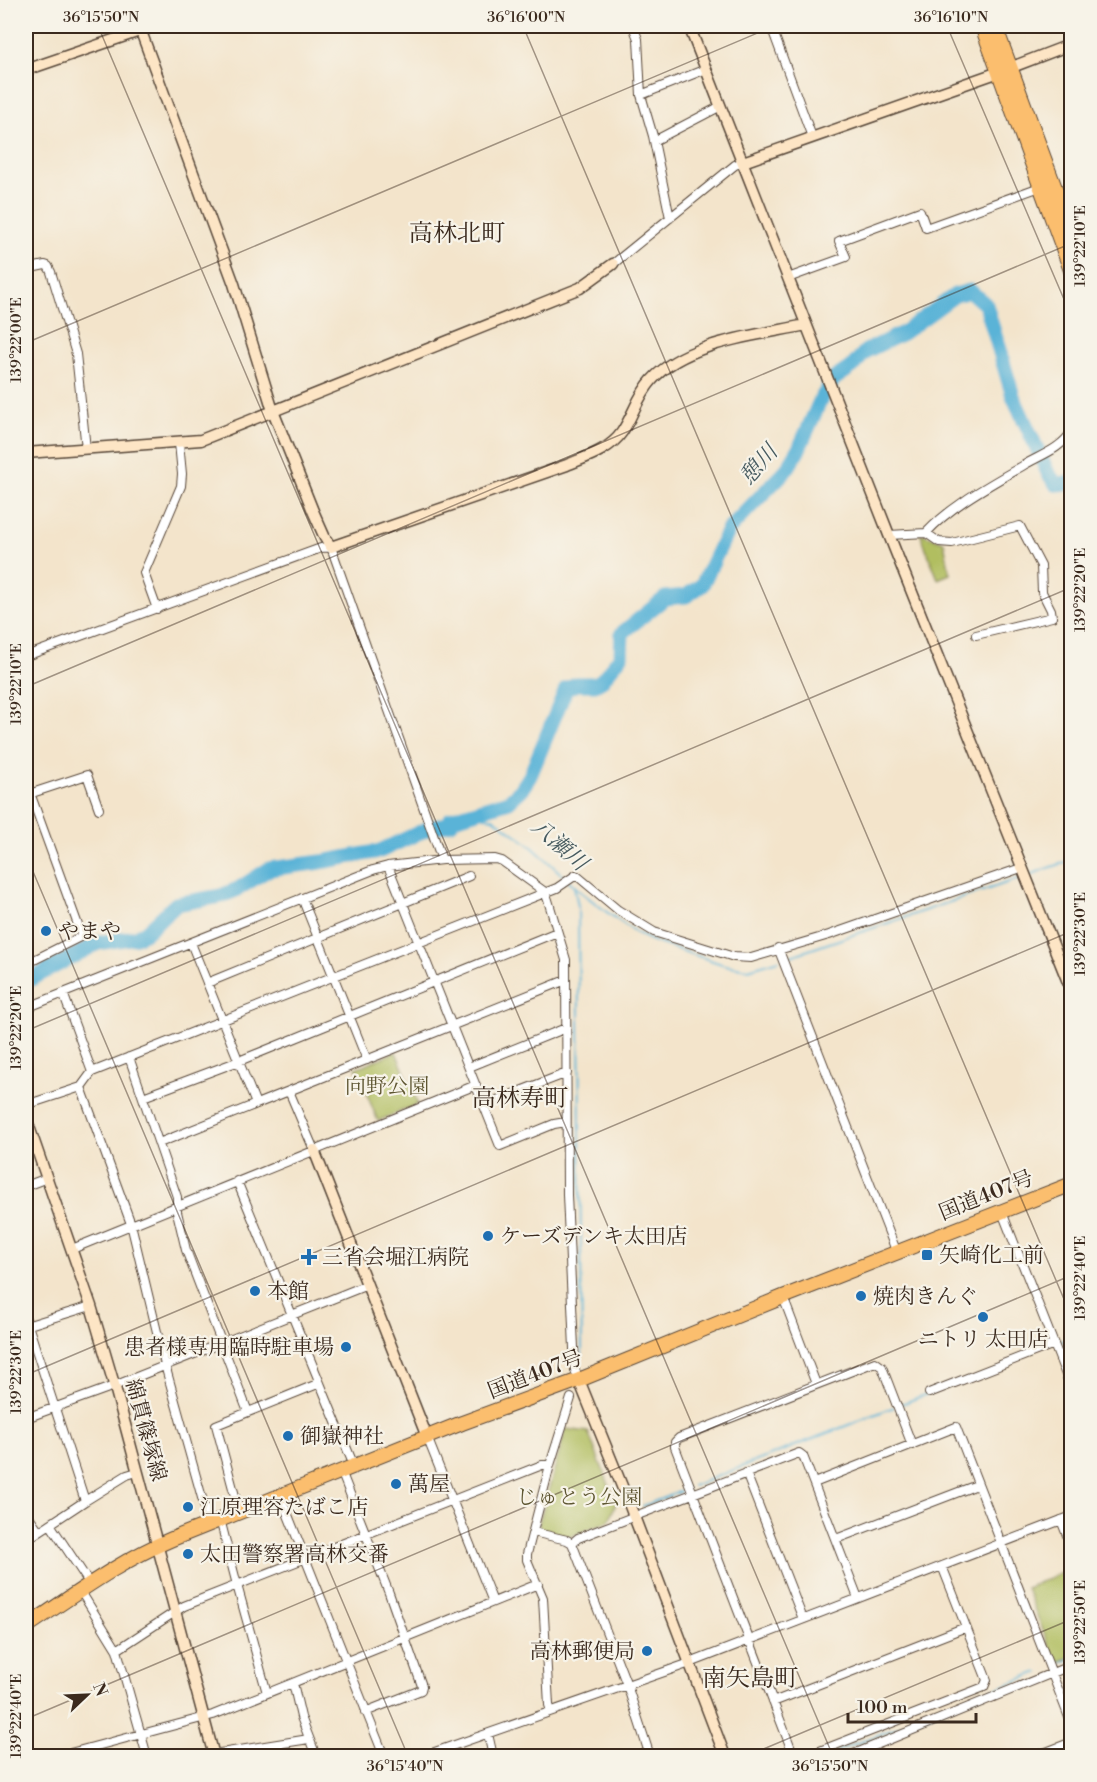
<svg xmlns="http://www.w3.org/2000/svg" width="1097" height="1782" viewBox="0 0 1097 1782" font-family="'Libre Bodoni','Noto Serif JP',serif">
<rect width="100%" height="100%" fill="#f7f3e8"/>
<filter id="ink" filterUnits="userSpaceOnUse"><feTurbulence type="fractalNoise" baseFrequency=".0167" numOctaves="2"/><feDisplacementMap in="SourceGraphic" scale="12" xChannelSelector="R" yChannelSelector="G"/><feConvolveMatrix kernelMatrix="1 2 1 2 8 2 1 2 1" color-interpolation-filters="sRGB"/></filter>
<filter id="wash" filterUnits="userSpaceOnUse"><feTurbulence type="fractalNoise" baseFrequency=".008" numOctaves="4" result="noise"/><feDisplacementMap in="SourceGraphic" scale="24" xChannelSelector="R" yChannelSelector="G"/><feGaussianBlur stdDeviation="1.35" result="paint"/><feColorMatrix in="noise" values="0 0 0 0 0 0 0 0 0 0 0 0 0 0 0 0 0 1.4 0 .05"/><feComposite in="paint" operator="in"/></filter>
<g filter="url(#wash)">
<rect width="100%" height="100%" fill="#f3e4cb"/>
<path fill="#b1be60" stroke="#76743f" stroke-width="1.5" d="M 920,533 L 944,542 L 950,574 L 938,579 Z
M 396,1052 L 418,1104 L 378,1121 L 356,1068 Z
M 566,1429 L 588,1432 L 616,1503 L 609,1521 L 569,1537 L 540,1529 L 538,1526 Z
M 1071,1569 L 1071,1657 L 1056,1663 L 1026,1588 Z"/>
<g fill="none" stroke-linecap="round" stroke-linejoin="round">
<path stroke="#5ab3d7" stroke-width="2" d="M 451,823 L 476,815 L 493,818 L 530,845 L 581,892 L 608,913 L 635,932 L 652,941 L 725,965 L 748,969 L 779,960
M 1029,875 L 1072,860
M 574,886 L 578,906 L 582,1356
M 785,958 L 1024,877
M 1060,1342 L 1072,1337
M 899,1405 L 927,1394
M 693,1486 L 894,1407
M 643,1506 L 687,1489
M 1060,1663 L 1072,1659
M 837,1751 L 1039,1672"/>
<path stroke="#5ab3d7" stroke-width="15" d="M 26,982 L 98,943 L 136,937 L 146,932 L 176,904 L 221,896 L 238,889 L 269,869 L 321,862 L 380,851 L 429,828 L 451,823 L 451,819 L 509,801 L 521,790 L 530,776 L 566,689 L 576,684 L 595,684 L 602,680 L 621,656 L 622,633 L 665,598 L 686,596 L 702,585 L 728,530 L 787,469 L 798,451 L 821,399 L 834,379 L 853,366 L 866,351 L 903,333 L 955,295 L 970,291 L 986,305 L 1013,396 L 1048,473 L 1056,484 L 1072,483"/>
</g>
</g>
<g filter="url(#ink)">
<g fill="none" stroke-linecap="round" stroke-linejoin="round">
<defs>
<path id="street" d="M 633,26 L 638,39 L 641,95
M 771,26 L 812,137
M 654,141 L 721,106
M 670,218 L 653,136 L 641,95 L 706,69
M 613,264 L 735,165 L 743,162
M 26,269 L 45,265 L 48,266 L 51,272 L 76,354 L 86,449
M 788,278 L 846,257 L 839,241 L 920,211 L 926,228 L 1040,187
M 926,533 C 953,504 990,485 1024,465 C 1041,455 1061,449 1072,431
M 889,535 L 926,533 L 939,542 L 952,543 L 1020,526 L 1041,566 L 1042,592 L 1051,610 L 1052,617 L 976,635
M 157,609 L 144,573 L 181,486 L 182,474 L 179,443
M 26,656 L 321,548 L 331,547 L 442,860
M 26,782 L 82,936 L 26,964
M 26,795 L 87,775 L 99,809
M 388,866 L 500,1146 L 554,1124 L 566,1122
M 302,898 L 367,1060
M 191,943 L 256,1104
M 778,948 L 897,1253
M 207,983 L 469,876
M 63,993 L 92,1072
M 26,1008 L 373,870 L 388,866 L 442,860 L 495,859 L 502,861 L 538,887 L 545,892 L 548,900 L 566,960 L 567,1195 L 575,1370 L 579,1380
M 129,1057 L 177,1197 L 177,1212 L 186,1250 L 248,1412
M 469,1067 L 566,1028
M 81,1087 L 131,1224 L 165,1365 L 209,1523
M 289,1091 L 314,1150
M 143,1097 L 239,1061 L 557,932
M 26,1105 L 81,1087 L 92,1072 L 557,888 L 576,875 L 618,910 L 654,932 L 734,957 L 751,958 L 829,935 L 1021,868
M 484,1105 L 567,1073
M 159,1143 L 566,980
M 237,1181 L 354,1466
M 26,1186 L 47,1178
M 1002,1212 L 1072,1390
M 72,1249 L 476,1085
M 783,1297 L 816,1384
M 26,1319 L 85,1501
M 26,1326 L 91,1306
M 929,1393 L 1054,1344
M 26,1418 L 114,1386 L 367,1285
M 427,1437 L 493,1602
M 341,1471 L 389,1593 L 422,1686 L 421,1690 L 365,1712
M 746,1473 L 803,1619
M 814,1483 L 956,1427 L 1072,1725
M 280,1495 L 384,1756
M 239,1511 L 216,1425 L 320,1383
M 26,1512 L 39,1531
M 220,1519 L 237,1585 L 267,1693
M 1061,1520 L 1072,1548
M 50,1524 L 90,1584
M 533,1532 L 567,1540 L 572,1543 L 627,1685 L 650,1756
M 836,1539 L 977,1485
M 26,1540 L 85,1501 L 127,1475 L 137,1472
M 572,1543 L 578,1538 L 799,1453 L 803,1456 L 858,1598
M 80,1590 L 117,1650 L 147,1756
M 117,1650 L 184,1606 L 542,1465 L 550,1465
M 293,1683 L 301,1717 L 316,1756
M 773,1702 L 966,1627
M 551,1711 L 549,1705 L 543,1598 L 527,1560 L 527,1554 L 550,1465 L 571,1398
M 488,1734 L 493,1756
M 214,1754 L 309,1739
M 59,1756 L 213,1715 L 538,1584
M 415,1756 L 429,1754 L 690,1663 L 1072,1516
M 637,1756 L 649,1752
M 794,1756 L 675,1447 L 675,1442 L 679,1438 L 875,1362 L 882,1367 L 912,1445
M 807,1756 L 984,1687 L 987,1680 L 942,1566
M 849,1756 L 1072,1665
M 1036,1756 L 1072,1742"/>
<path id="secondary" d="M 139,26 L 234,284 L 273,411 L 313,511 L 325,538 L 331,547 L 567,465 C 586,457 610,450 622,432 C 633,416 638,395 652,380 C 685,342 759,335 806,325
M 689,26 L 889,535 L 1072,992
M 26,70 L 154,26
M 743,162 L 999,72 L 1072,44
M 26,453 L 201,440 L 580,288 L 613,264
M 26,1118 L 91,1306 L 116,1391 L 214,1756
M 314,1150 L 427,1437
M 579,1380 L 630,1506 L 725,1756"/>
<path id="highway" d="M 982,26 L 1072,273
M 995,26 L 1072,234
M 26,1627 C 73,1596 119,1561 172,1539 L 462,1423 L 579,1380 L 783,1297 L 1072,1184"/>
</defs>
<use href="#street" stroke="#574638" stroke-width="10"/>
<use href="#secondary" stroke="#574638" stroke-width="13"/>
<use href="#highway" stroke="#574638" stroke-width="16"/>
<use href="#street" stroke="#fff" stroke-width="8"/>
<use href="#secondary" stroke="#fde5c5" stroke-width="10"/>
<use href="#highway" stroke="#fbbe6e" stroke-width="14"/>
</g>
</g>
<path fill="none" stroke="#3b2a1e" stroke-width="1.5" stroke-opacity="0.45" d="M 98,26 L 833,1756M 523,26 L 1072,1318M 947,26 L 1072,318M 26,343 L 774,26M 26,687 L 1072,243M 26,855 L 408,1756M 26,1031 L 1072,587M 26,1375 L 1072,931M 26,1719 L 1072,1275M 747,1756 L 1072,1619"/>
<g fill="#1f6fb2" stroke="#f7f3e8" stroke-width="2">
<circle cx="46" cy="931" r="6"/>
<circle cx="488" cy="1236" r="6"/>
<rect x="921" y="1249" width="12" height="12" rx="3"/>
<path d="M306 1248h6v6h6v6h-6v6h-6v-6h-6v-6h6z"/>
<circle cx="255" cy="1291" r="6"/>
<circle cx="861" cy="1296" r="6"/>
<circle cx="983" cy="1317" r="6"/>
<circle cx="346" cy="1347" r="6"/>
<circle cx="288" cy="1436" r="6"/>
<circle cx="396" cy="1484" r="6"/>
<circle cx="188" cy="1507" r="6"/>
<circle cx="188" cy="1554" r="6"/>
<circle cx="647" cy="1651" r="6"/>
</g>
<g text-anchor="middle" stroke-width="4.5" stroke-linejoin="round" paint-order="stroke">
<g font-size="21" fill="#3b2a1e" stroke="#f7f3e8" text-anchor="start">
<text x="58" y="938">やまや</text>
<text x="500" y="1243">ケーズデンキ太田店</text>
<text x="939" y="1262">矢崎化工前</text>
<text x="322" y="1264">三省会堀江病院</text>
<text x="267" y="1298">本館</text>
<text x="873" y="1303">焼肉きんぐ</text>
<text x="983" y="1346" text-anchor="middle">ニトリ 太田店</text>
<text x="334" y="1354" text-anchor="end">患者様専用臨時駐車場</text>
<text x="300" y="1443">御嶽神社</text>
<text x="408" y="1491">萬屋</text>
<text x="200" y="1514">江原理容たばこ店</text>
<text x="200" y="1561">太田警察署高林交番</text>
<text x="635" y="1658" text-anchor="end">高林郵便局</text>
</g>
<g font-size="21" fill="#5e5632" stroke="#f7f3e8">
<text x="387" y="1093">向野公園</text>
<text x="579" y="1504">じゅとう公園</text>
</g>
<g font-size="21" fill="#3b2a1e" stroke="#f7f3e8">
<text transform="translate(986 1195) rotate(-22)" y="7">国道407号</text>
<text transform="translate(535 1374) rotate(-21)" y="7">国道407号</text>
<text transform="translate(146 1430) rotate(75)" y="7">綿貫篠塚線</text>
</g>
<g font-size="22" font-style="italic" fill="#465a5f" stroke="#f7f3e8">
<text transform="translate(758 464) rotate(-49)" y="8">憩川</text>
<text transform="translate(560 844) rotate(41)" y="8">八瀬川</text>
</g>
<g font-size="24" fill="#3b2a1e" stroke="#f7f3e8">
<text x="457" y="241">高林北町</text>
<text x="520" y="1106">高林寿町</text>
<text x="750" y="1686">南矢島町</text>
</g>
</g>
<rect width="1097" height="1782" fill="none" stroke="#f7f3e8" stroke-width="66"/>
<g transform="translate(87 1695) rotate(67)" stroke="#f7f3e8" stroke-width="4.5" paint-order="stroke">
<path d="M0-4.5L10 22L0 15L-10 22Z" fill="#3b2a1e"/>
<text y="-9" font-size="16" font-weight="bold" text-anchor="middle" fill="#3b2a1e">N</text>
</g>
<path d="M848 1713v9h128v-9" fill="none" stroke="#3b2a1e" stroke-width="3"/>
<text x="857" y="1713" font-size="18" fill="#3b2a1e" stroke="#f7f3e8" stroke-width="4.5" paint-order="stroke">100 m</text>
<rect x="33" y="33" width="1031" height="1716" fill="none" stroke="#3b2a1e" stroke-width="2"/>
<g font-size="15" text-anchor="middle" fill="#3b2a1e">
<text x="101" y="22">36°15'50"N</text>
<text x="526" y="22">36°16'00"N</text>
<text x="951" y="22">36°16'10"N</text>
<text transform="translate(1080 246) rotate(-90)" y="5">139°22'10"E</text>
<text transform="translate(16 340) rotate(-90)" y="5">139°22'00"E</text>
<text transform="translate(1080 590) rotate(-90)" y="5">139°22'20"E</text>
<text transform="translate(16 684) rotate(-90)" y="5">139°22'10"E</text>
<text transform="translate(1080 934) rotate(-90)" y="5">139°22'30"E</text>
<text transform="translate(16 1028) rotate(-90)" y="5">139°22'20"E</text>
<text transform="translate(1080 1278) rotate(-90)" y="5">139°22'40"E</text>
<text transform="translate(16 1372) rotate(-90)" y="5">139°22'30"E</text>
<text transform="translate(1080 1622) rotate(-90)" y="5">139°22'50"E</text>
<text transform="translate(16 1716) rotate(-90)" y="5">139°22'40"E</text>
<text x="405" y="1771">36°15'40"N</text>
<text x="830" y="1771">36°15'50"N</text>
</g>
</svg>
